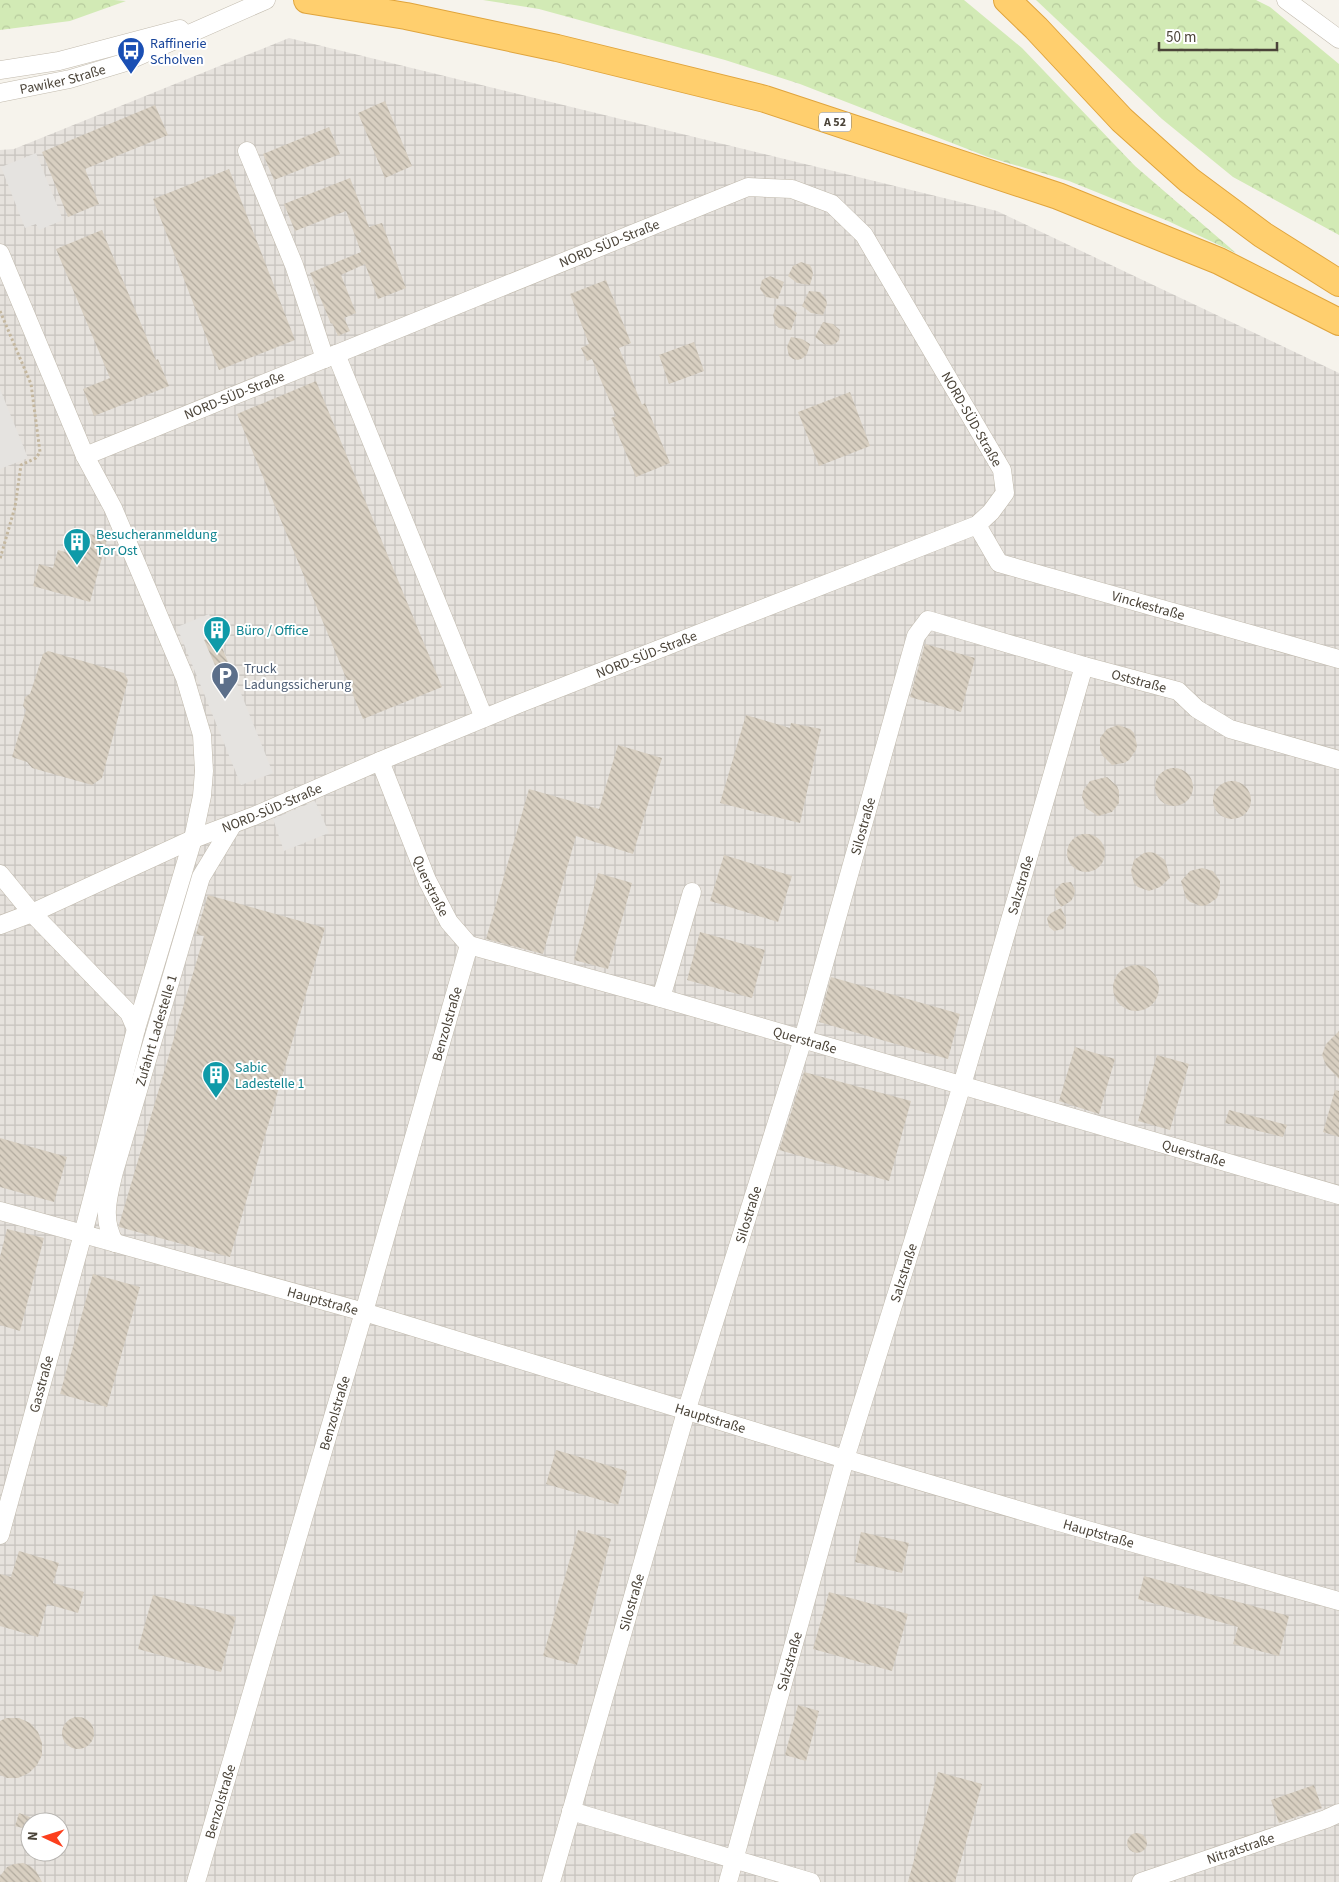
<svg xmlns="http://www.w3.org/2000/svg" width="1339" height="1882" viewBox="0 0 1339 1882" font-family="'Source Sans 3',sans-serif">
<defs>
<pattern id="industrial-grid" width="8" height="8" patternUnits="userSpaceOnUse" patternTransform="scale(1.25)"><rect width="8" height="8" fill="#e6e2dd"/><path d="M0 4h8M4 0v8" fill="none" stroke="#c7c3be"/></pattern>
<pattern id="forest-crowns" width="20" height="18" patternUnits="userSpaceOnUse" patternTransform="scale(1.25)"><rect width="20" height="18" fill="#d2eab5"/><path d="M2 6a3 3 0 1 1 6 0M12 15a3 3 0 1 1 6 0" fill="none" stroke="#b6ca9c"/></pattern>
<pattern id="building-back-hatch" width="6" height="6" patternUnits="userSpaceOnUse" patternTransform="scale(1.25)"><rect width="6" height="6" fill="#d8cfc1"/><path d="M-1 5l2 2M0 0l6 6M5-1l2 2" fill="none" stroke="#b1aa9e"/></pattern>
</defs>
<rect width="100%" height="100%" fill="#f6f3ec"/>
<path fill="url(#industrial-grid)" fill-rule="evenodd" d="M 289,38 L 997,211 L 1339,373 L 1339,1882 L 0,1882 L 0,150 L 14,149 ZM 30,1822 L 60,1822 L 60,1852 L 30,1852 Z"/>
<path fill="url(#forest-crowns)" d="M 0,0 L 114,0 L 126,1 L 70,21 L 0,30 Z
M 483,0 L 964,0 L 1022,48 L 1135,166 L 1236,253 L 1168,221 L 1069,181 L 988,157 L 800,84 L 725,60 L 539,9 Z
M 1036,0 L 1256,0 L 1270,7 L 1339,64 L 1339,235 L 1233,177 L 1162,119 Z"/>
<path fill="#e5e3e0" d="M 36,153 L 63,220 L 39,230 L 36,224 L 25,228 L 1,167 Z
M 0,389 L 28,458 L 0,469 Z
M 209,614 L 273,773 L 241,785 L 177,627 Z
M 315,801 L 329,833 L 284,851 L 273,819 Z"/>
<path fill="url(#building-back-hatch)" d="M 385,101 L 412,166 L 385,178 L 358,113 Z
M 155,105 L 168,135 L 85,169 L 99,204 L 68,217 L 42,152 Z
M 329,127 L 340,154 L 274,180 L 263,154 Z
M 229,169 L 295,340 L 219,370 L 153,199 Z
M 350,178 L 369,227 L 382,223 L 406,288 L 378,299 L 365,264 L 341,275 L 356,313 L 344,318 L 350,331 L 338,336 L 332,323 L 331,324 L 310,273 L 361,252 L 346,211 L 295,231 L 284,204 Z
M 102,230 L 156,360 L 158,359 L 169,386 L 94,416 L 83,389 L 110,378 L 56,249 Z
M 801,262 L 810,265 L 812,269 L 813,274 L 810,285 L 797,283 L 788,276 L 793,266 Z
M 770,276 L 784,282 L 778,299 L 766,297 L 760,289 L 762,280 Z
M 606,280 L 631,343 L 619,348 L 642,405 L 645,403 L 670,463 L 636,477 L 611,418 L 616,416 L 592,359 L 587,361 L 581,348 L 589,344 L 570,294 Z
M 809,291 L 820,292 L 826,299 L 827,304 L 823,315 L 811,313 L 802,306 Z
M 777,305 L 788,307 L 797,313 L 791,330 L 779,328 L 775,324 L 773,315 Z
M 823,322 L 833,324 L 840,330 L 839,340 L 835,344 L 830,345 L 824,344 L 815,337 Z
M 791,337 L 802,339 L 810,344 L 807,354 L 803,358 L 798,360 L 793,359 L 789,356 L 787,347 Z
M 694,342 L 704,371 L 669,384 L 659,355 Z
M 316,381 L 442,687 L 363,719 L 237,414 Z
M 850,392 L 870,446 L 819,466 L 798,412 Z
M 79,531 L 107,539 L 90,602 L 33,586 L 39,564 L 53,568 L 58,550 L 72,554 Z
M 217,635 L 230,667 L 218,672 L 204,640 Z
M 925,644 L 975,658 L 961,712 L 910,697 Z
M 48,651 L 124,673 L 128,680 L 102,778 L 92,785 L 32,768 L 27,762 L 12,757 L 26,710 L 23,706 L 25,697 L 30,694 L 43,654 Z
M 746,715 L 790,728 L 791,723 L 821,729 L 800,823 L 720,803 Z
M 1118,725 L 1130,729 L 1134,733 L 1137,745 L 1136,750 L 1129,760 L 1124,763 L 1112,765 L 1103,756 L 1100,750 L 1100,738 L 1107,729 Z
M 618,745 L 662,758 L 633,854 L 576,836 L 543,954 L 486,939 L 529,789 L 599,809 Z
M1155 787a19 19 0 1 1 38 0a19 19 0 1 1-38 0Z
M 1107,777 L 1117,786 L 1119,791 L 1119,803 L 1112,812 L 1098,816 L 1086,808 L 1082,797 L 1083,791 L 1090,781 Z
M1213 800a19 19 0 1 1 38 0a19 19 0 1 1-38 0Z
M1067 853a19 19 0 1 1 38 0a19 19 0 1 1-38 0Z
M 1149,852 L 1155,853 L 1165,860 L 1170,878 L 1160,887 L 1149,891 L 1138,887 L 1134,883 L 1131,871 L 1134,860 L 1144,853 Z
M 724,855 L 792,876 L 778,922 L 710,901 Z
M 1202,868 L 1213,871 L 1220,881 L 1220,887 L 1217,898 L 1207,905 L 1201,906 L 1190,902 L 1186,898 L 1181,881 L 1190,871 Z
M 598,873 L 632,883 L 608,969 L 574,960 Z
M 1071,882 L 1075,890 L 1074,896 L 1071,901 L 1061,907 L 1055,896 L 1055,890 L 1062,883 Z
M 208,895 L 325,928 L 230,1257 L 119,1227 L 119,1225 L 204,936 L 196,934 Z
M 1061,908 L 1066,918 L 1066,924 L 1063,929 L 1054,931 L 1049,927 L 1047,918 L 1051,913 Z
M 700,932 L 765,950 L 752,998 L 687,980 Z
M1113 988a23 23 0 1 1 46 0a23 23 0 1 1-46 0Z
M 831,977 L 960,1014 L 948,1059 L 819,1022 Z
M 1339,1031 L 1339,1079 L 1326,1065 L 1322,1055 L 1326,1044 Z
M 1075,1047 L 1115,1059 L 1099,1114 L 1059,1101 Z
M 1157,1055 L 1189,1064 L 1170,1130 L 1138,1121 Z
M 804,1072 L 911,1101 L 889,1181 L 779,1150 Z
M 1335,1090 L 1339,1091 L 1339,1137 L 1323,1132 Z
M 1229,1110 L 1287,1125 L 1283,1137 L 1225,1123 Z
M 0,1138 L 67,1157 L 54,1202 L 0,1187 Z
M 7,1229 L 44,1238 L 20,1331 L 0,1325 L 0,1257 Z
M 93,1274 L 140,1287 L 107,1407 L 60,1394 Z
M 556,1450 L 627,1471 L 618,1505 L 546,1484 Z
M 578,1530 L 611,1539 L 577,1665 L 543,1656 Z
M 861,1532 L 909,1543 L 902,1573 L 855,1562 Z
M 19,1551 L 59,1563 L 53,1583 L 84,1592 L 78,1613 L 47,1604 L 38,1637 L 0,1626 L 0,1574 L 11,1577 Z
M 1144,1576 L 1289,1616 L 1279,1656 L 1233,1644 L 1238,1627 L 1138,1599 Z
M 829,1592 L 908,1614 L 892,1671 L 813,1649 Z
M 153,1595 L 236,1617 L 221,1672 L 138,1649 Z
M 798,1705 L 819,1711 L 806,1761 L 785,1755 Z
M62 1733a16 16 0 1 1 32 0a16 16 0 1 1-32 0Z
M 6,1718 L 19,1718 L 30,1723 L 38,1732 L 42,1743 L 42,1755 L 37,1765 L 29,1773 L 18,1778 L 7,1778 L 0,1775 L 0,1721 Z
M 938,1772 L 982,1784 L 955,1882 L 908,1882 Z
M 1314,1785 L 1322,1808 L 1279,1823 L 1271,1800 Z
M 19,1813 L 30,1817 L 30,1830 L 15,1826 Z
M1127 1843a10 10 0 1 1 20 0a10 10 0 1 1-20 0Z
M 23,1863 L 30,1866 L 36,1871 L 42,1882 L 0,1882 L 0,1876 L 7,1867 L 14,1864 Z"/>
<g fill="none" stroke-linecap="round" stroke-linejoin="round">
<defs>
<g id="minor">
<path d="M 1286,0 L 1339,39"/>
<path d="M 0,70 L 59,61 L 180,29"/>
<path id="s1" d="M 0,93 L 70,79 L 123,63 L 266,0"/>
<path d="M 247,151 L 294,265 L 325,359"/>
<path d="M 0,253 L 85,456 L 113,508 L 185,678 L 202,735 L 204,771 L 202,796 L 193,839 L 136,1029 L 83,1234 L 0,1535"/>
<path d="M 336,354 L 484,718"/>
<path id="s2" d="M 977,525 L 999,563 L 1339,659"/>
<path id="s3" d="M 380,761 L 427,880 L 449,922 L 469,945 L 661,998 L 1339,1195"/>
<path d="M 0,874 L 32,913 L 129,1013 L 136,1029"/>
<path id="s4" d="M 0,925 L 32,913 L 193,839 L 254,816 L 380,761 L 521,703 L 977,525 L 991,512 L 1005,493 L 1002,470 L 864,235 L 832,204 L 792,189 L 748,187 L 85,456"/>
<path d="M 661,998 L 692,892"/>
<path id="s5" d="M 0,1211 L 364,1312 L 845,1459 L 1052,1520 L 1339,1601"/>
<path id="s6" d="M 115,1243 C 101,1220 108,1197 114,1172 L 201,877 L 233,824"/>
<path d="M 571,1811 L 811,1882"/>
<path id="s7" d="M 196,1882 L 364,1312 L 469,945"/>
<path id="s8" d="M 551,1882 L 686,1412 L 803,1039 L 916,636 L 928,620 L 1084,666 L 1178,691 L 1197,709 L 1230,729 L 1339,760"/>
<path id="s9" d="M 728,1882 L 845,1459 L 962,1085 L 1084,666"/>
<path id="s10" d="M 1141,1882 L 1326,1819 L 1339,1813"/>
</g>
<path id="highway" d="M 307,0 L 406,16 L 557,48 L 765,99 L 1058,196 L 1219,261 L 1339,322
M 1007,0 L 1036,28 L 1122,120 L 1189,180 L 1263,235 L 1339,283"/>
</defs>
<use href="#minor" stroke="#c2bbae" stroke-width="19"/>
<use href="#highway" stroke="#e0a43c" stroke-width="28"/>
<path stroke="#c4b79f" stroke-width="3" stroke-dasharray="2.5 2.5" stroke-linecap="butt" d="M 0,311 L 31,384 L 40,452 L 36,458 L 21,465 L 15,507 L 0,559"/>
<use href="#minor" stroke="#fff" stroke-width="18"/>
<use href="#highway" stroke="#ffcf6e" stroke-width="26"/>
</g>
<defs>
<symbol id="bus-pin" viewBox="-11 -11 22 30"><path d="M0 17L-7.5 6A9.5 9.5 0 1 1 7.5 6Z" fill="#1a4fb4" stroke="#fff"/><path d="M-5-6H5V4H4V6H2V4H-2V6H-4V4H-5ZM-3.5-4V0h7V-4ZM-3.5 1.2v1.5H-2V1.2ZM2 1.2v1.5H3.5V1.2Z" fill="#fff"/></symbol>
<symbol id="building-pin" viewBox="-11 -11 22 30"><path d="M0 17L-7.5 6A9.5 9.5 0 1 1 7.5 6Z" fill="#0f9aa8" stroke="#fff"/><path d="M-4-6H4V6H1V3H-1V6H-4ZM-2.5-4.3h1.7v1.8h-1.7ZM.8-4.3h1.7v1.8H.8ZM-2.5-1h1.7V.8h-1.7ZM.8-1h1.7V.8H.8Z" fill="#fff"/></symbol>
<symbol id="parking-pin" viewBox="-11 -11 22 30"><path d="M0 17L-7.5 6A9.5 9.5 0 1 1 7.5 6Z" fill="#5c6f8a" stroke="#fff"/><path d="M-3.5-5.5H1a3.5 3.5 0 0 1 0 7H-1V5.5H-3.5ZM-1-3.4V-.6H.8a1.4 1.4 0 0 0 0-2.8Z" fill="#fff"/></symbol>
</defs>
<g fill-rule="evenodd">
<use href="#bus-pin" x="115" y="35" width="32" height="43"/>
<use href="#building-pin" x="61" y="526" width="32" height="43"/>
<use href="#building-pin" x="201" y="614" width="32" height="43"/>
<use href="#parking-pin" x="209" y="660" width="32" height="43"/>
<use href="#building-pin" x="200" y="1059" width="32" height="43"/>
</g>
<g text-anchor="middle" stroke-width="4" stroke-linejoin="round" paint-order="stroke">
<rect fill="#fff" stroke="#817c74" stroke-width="1" x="819" y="112.5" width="32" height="19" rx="4"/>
<g font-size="12" font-weight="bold" fill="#4b4439">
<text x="835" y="126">A 52</text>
</g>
<g font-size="14" fill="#164399" stroke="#fff" text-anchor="start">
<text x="150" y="48">Raffinerie<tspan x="150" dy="16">Scholven</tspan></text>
</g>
<g font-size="14" fill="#4b4439" stroke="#fff">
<text dy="5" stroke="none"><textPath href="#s1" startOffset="64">Pawiker Straße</textPath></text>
<text transform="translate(609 243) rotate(-22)" y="5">NORD-SÜD-Straße</text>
<text transform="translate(234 395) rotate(-22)" y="5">NORD-SÜD-Straße</text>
<text transform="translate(972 419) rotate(60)" y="5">NORD-SÜD-Straße</text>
<text dy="5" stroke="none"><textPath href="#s2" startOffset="199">Vinckestraße</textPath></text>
<text dy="5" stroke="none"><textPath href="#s4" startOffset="701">NORD-SÜD-Straße</textPath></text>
<text dy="5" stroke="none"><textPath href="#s8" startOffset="1538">Oststraße</textPath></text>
<text dy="5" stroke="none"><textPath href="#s4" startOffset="296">NORD-SÜD-Straße</textPath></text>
<text dy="5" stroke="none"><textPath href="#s8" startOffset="1101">Silostraße</textPath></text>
<text dy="5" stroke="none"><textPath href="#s9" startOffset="1039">Salzstraße</textPath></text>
<text dy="5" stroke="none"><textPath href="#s3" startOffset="135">Querstraße</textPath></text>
<text dy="5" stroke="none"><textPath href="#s7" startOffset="894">Benzolstraße</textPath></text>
<text dy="5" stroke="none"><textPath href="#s6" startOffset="221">Zufahrt Ladestelle 1</textPath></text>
<text dy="5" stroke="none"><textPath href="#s3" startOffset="555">Querstraße</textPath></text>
<text dy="5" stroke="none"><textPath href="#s3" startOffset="960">Querstraße</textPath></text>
<text dy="5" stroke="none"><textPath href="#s8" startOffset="696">Silostraße</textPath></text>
<text dy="5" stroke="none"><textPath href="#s9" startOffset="634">Salzstraße</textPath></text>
<text dy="5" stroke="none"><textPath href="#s5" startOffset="335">Hauptstraße</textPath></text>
<text transform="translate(41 1384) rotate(-75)" y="5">Gasstraße</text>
<text dy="5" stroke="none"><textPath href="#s7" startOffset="489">Benzolstraße</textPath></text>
<text dy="5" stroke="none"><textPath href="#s5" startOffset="740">Hauptstraße</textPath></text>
<text dy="5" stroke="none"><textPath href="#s5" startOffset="1145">Hauptstraße</textPath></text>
<text dy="5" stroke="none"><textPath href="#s8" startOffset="291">Silostraße</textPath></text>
<text dy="5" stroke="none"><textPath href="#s9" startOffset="229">Salzstraße</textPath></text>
<text dy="5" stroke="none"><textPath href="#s7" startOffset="84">Benzolstraße</textPath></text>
<text dy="5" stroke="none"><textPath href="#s10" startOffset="105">Nitratstraße</textPath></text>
</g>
<g font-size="14" fill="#0d838f" stroke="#fff" text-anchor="start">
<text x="96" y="539">Besucheranmeldung<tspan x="96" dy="16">Tor Ost</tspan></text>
<text x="236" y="635">Büro / Office</text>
<text x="235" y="1072">Sabic<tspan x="235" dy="16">Ladestelle 1</tspan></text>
</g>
<g font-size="14" fill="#4e5e75" stroke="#fff" text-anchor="start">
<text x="244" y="673">Truck<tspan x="244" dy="16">Ladungssicherung</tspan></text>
</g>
</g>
<g transform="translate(45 1837) rotate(274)"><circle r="24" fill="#ffffff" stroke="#b7b4b0"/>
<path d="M0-4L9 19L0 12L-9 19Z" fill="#fc3f1d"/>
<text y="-8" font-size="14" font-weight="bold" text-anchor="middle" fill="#4b4439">N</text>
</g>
<path d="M1159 42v8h118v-8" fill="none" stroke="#4b4439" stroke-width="2.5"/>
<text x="1166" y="42" font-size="15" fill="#4b4439" stroke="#ffffff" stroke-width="4" paint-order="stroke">50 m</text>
</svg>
